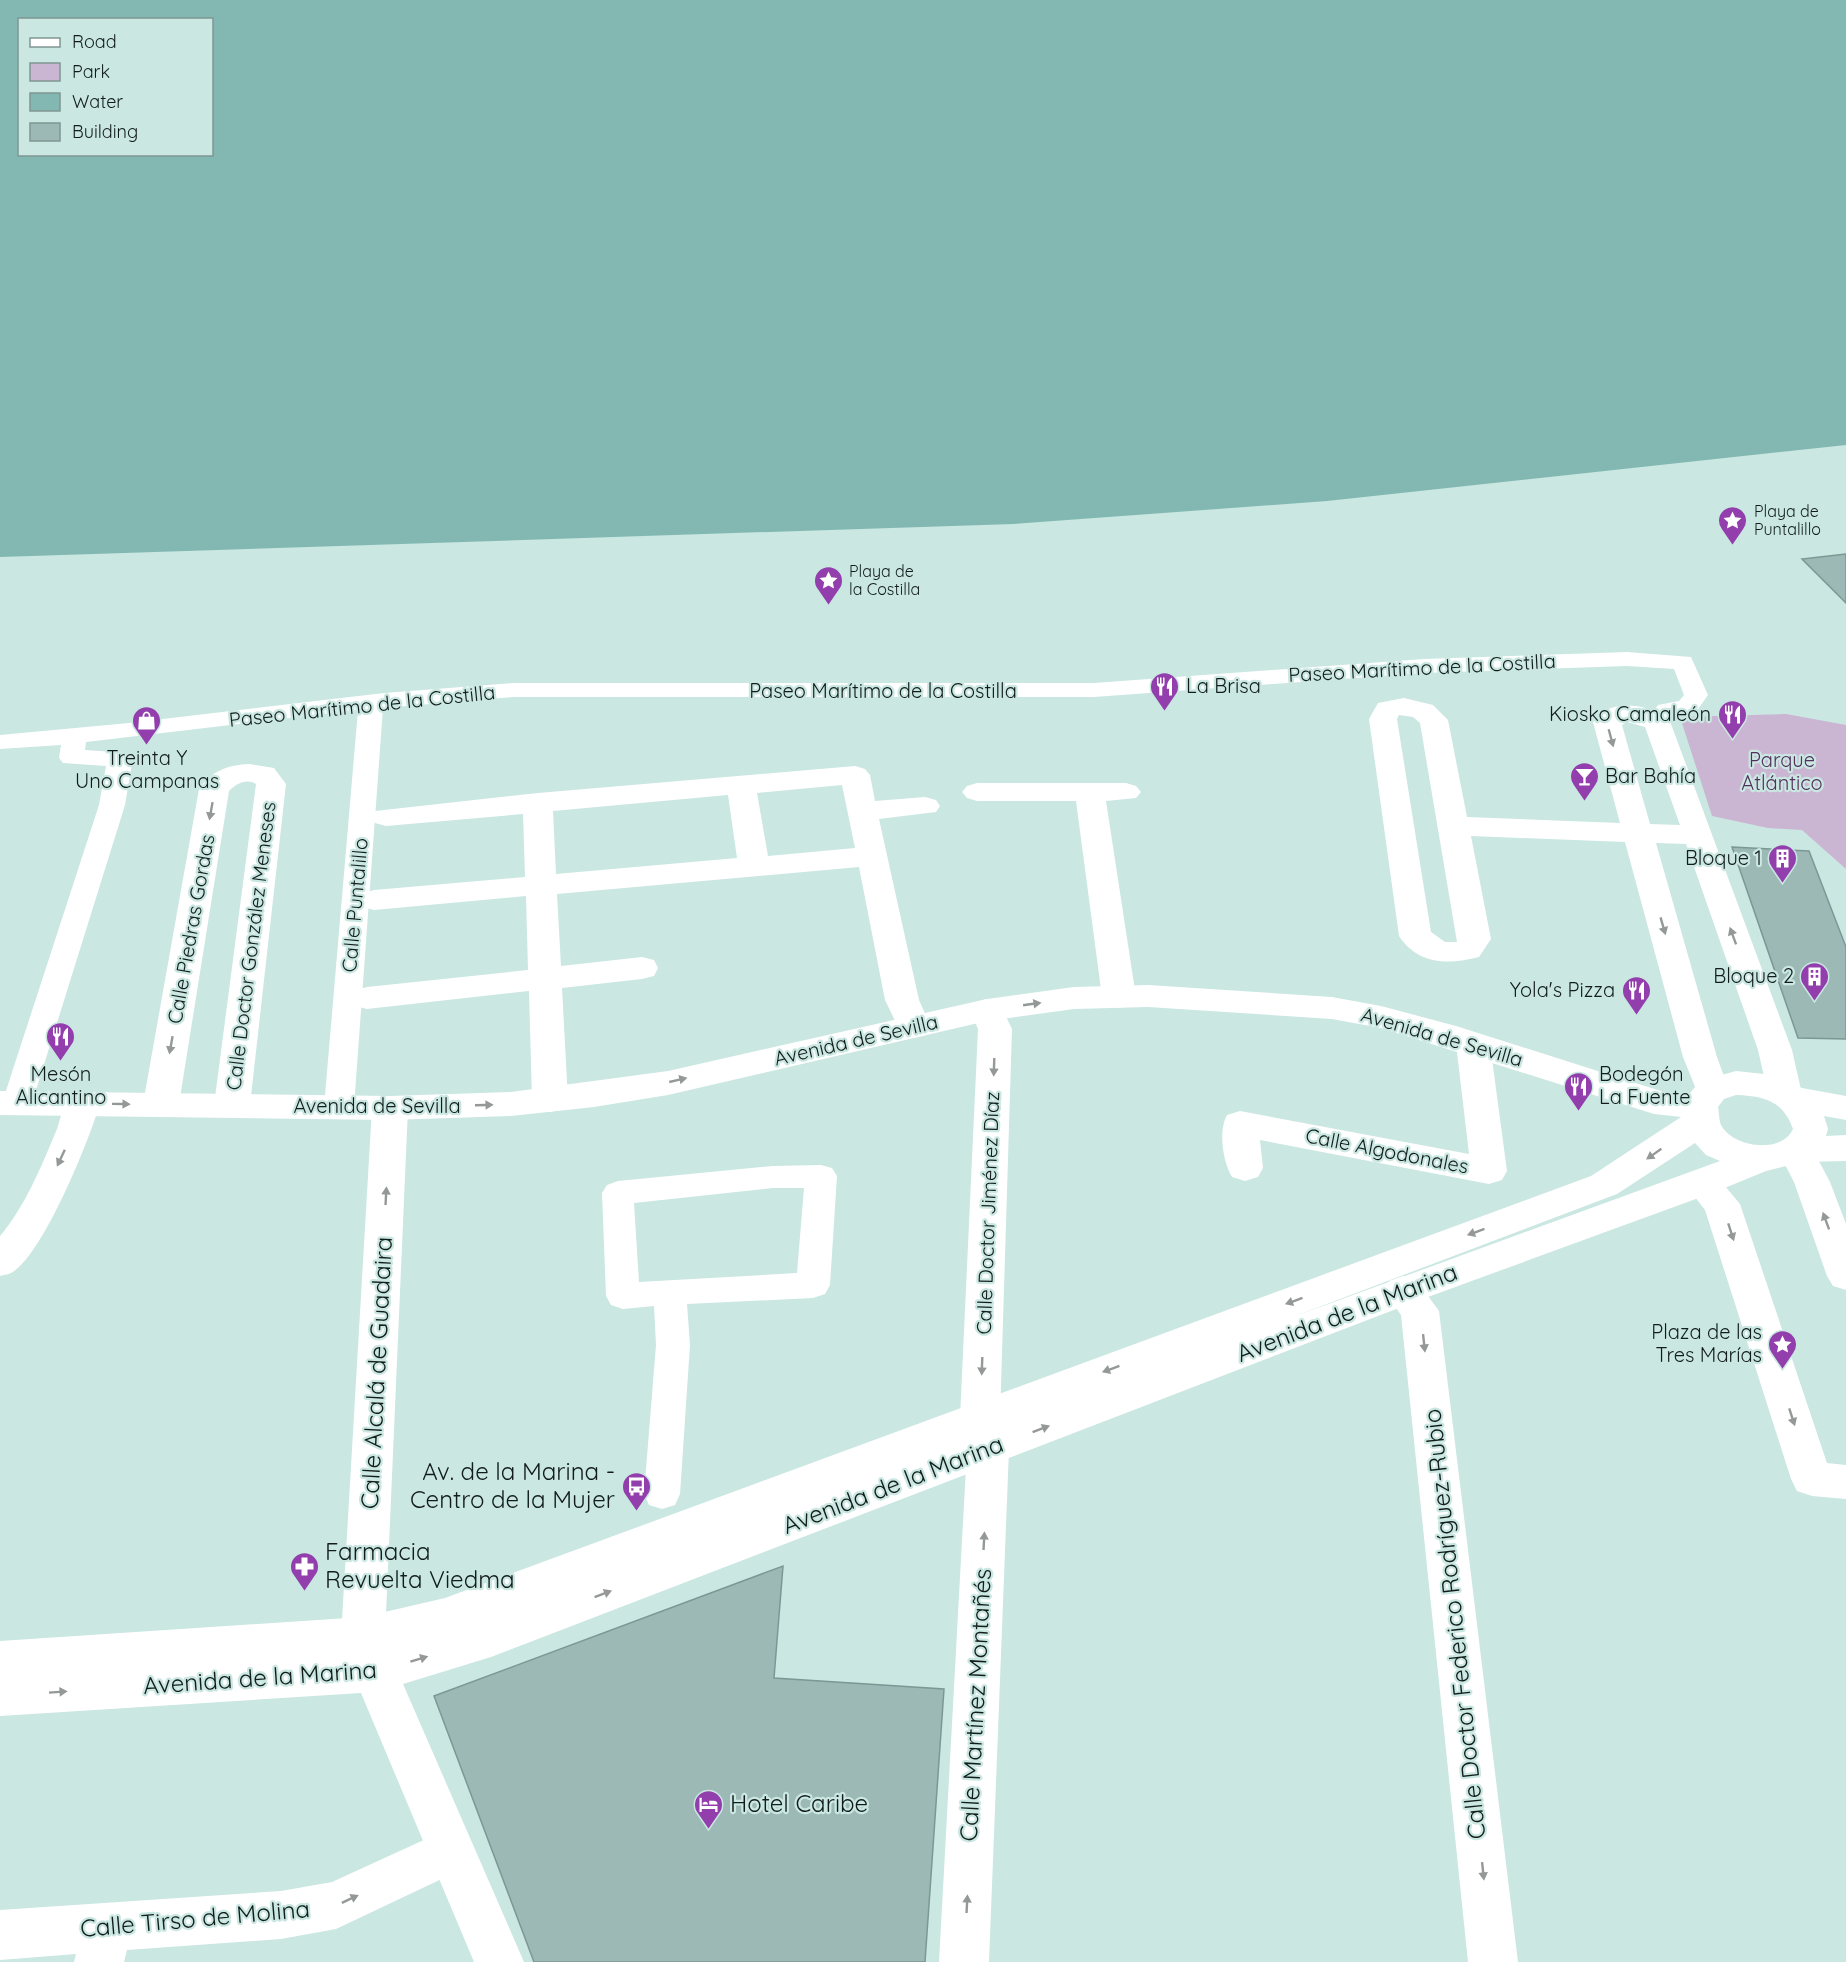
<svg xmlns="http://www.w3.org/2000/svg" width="1846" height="1962" viewBox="0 0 1846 1962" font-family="Quicksand,sans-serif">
<rect width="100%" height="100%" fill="#cae7e2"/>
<path fill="#cab5d2" d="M 1786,714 L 1846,725 L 1846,869 L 1802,830 L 1768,828 L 1712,816 L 1680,717 Z"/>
<path fill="#82b8b1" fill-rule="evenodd" d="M 0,0 L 1846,0 L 1846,445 L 1327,501 L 1013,524 L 0,557 ZM 20,20 L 212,20 L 212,154 L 20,154 Z"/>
<path fill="#9db9b5" stroke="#7d9894" stroke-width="1.5" d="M 1846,554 L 1846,603 L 1802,559 Z
M 1732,847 L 1809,851 L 1846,947 L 1846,1039 L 1798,1038 Z
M 783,1566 L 774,1678 L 944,1689 L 925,1962 L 534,1962 L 434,1696 Z"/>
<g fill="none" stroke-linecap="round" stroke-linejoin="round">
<path fill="#fff" fill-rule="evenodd" d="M 1627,652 L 1691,657 L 1708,695 L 1696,712 L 1675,716 C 1667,727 1663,731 1649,727 L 1646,722 L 1658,705 L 1679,701 L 1684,695 L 1674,669 L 1627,666 L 1424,673 L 1094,697 L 513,697 L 383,708 L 354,1107 L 350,1115 L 339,1118 L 328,1115 L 324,1107 L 358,710 L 86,742 L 85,750 L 129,753 L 133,758 L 125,805 L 32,1103 L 28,1110 L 17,1114 L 6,1110 L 2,1103 L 99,805 L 106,766 L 63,763 L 59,758 L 61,745 L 0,749 L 0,735 L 129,723 L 384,693 L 513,683 L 1094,683 L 1424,659 Z
M 821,1165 L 832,1168 L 837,1176 L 830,1285 L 825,1294 L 813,1298 L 687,1304 L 690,1345 L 680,1494 L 675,1505 L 662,1509 L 649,1505 L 644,1494 L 656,1345 L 654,1306 L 623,1309 L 611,1305 L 606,1296 L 602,1193 L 607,1185 L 618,1181 L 773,1166 ZM 773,1188 L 804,1188 L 797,1273 L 639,1282 L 634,1203 Z"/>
<path fill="#fff" fill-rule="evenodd" d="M 1404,698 L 1433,705 L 1448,720 L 1467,817 L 1620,823 L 1593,722 C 1610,697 1645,705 1668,716 L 1792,1050 L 1802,1094 L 1797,1103 L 1785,1106 L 1773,1103 L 1768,1094 L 1758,1050 L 1686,844 L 1656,843 L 1717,1057 L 1729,1090 L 1724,1099 L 1712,1102 L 1700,1099 L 1683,1057 L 1625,842 L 1471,836 L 1491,939 L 1479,957 C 1449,965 1418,965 1399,936 L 1369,719 L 1378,703 ZM 1399,715 L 1413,717 L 1420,723 L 1457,942 L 1445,942 L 1431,932 L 1397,719 ZM 1627,722 L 1645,727 L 1680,825 L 1650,824 L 1622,725 Z
M 249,764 L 274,768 L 286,784 L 250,1105 L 244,1114 L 232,1117 L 220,1114 L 214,1105 L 256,784 C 246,778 236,784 229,791 L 179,1104 L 173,1113 L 161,1116 L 149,1113 L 143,1104 L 199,789 C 211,771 228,765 249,764 Z
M 855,766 L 865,769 L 870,775 L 875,801 L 925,797 L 936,800 L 940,806 L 936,812 L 879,819 L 919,1000 L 931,1027 L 926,1035 L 914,1038 L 902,1035 L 885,1000 L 859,867 L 557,894 L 561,966 L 642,957 L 654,960 L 658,968 L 654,976 L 642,979 L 562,988 L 568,1100 L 562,1109 L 550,1112 L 538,1109 L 532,1100 L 529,991 L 367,1009 L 355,1006 L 350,998 L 355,990 L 367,987 L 528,970 L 526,896 L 374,910 L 363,907 L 358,900 L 363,893 L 374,890 L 525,877 L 523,814 L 386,826 L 375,823 L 371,817 L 375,811 L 538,793 ZM 842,785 L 855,848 L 768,856 L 757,793 ZM 728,795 L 737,858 L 556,874 L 553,811 Z
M 977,783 L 1126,783 L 1136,786 L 1141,792 L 1136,798 L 1106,801 L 1136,997 L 1131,1005 L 1119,1008 L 1107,1005 L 1102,997 L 1076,801 L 977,801 L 967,798 L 962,792 L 967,786 Z
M 987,999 L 999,1002 L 1012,1029 L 1000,1418 L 994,1430 L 980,1434 L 966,1430 L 960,1418 L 978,1029 L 970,1010 L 975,1002 Z
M 1473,1032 L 1485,1036 L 1490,1044 L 1507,1171 L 1502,1180 L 1489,1184 L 1260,1140 L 1263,1168 L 1258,1177 L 1245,1181 L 1232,1177 C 1223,1162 1218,1131 1227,1115 L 1240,1111 L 1469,1154 L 1456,1044 L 1461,1036 Z
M 82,1091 L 94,1094 L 100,1103 C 90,1139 44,1252 13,1272 C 10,1274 4,1275 0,1276 L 0,1236 C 25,1207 42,1165 57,1129 C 61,1117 63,1105 70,1094 Z
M 390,1096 L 402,1099 L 408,1108 L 385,1637 L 393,1659 L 387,1673 L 371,1679 L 355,1673 L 341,1637 L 372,1108 L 378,1099 Z
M 1798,1142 L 1811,1146 L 1830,1182 L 1846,1224 L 1846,1290 L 1833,1286 L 1827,1276 L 1794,1182 L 1780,1155 L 1785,1146 Z
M 1702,1170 L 1715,1174 L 1740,1204 L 1827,1463 L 1846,1465 L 1846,1499 L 1812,1496 L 1797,1491 L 1791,1479 L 1705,1210 L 1684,1183 L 1689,1174 Z
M 1403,1276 L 1417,1281 L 1439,1311 L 1518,1962 L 1468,1962 L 1401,1315 L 1384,1291 L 1389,1281 Z
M 988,1432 L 1003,1437 L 1009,1449 L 989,1962 L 939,1962 L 967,1449 L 973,1437 Z
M 450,1828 L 467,1835 L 474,1851 L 467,1867 L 336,1929 L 281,1939 L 127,1950 L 124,1962 L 74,1962 L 76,1954 L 0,1960 L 0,1910 L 281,1891 L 332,1882 Z"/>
<path fill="#fff" fill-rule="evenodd" d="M 1148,985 L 1332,997 L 1381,1006 L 1456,1026 L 1667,1093 L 1690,1093 L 1700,1081 L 1736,1071 L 1764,1074 L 1802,1088 L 1846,1096 L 1846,1120 L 1824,1116 L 1828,1129 L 1826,1136 L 1846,1135 L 1846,1161 L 1803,1162 L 1766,1171 L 1715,1192 L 1417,1301 L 491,1657 L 403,1684 L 524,1962 L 474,1962 L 361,1693 L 0,1716 L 0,1641 L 363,1617 L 445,1598 L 1591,1176 L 1681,1117 L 1654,1114 L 1381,1028 L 1332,1019 L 1148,1007 L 1074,1009 L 987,1021 L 668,1095 L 594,1107 L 511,1116 L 390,1120 L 0,1115 L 0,1091 L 390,1096 L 511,1092 L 668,1071 L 987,999 L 1074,987 ZM 1736,1095 C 1765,1096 1783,1101 1793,1129 C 1782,1154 1733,1148 1721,1125 C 1719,1120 1719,1112 1718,1107 L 1724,1099 ZM 1695,1143 L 1706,1155 L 1720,1161 L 1290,1318 L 1617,1194 Z"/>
</g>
<defs><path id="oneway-solid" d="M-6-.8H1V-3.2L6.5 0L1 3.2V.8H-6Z" transform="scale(1.5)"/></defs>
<g fill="#949998">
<use href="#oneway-solid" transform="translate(1611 738) rotate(75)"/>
<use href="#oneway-solid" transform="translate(211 811) rotate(100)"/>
<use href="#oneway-solid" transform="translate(1663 926) rotate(74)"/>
<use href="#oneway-solid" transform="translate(1733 936) rotate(-110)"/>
<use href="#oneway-solid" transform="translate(1032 1004) rotate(-8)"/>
<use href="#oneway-solid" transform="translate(171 1045) rotate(100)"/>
<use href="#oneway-solid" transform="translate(994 1067) rotate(92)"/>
<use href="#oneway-solid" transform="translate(678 1080) rotate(-13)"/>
<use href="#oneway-solid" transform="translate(121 1104) rotate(1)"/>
<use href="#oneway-solid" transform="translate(484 1105) rotate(-2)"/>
<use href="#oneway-solid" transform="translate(1654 1154) rotate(145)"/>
<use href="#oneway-solid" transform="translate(61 1158) rotate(115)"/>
<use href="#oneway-solid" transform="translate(386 1196) rotate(-87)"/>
<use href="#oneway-solid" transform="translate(1826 1221) rotate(-110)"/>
<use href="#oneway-solid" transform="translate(1476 1232) rotate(160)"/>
<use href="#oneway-solid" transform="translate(1731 1232) rotate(72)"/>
<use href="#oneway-solid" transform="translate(1294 1301) rotate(160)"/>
<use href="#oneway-solid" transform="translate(1424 1343) rotate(84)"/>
<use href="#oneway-solid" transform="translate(982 1366) rotate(92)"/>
<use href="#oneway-solid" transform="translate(1111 1369) rotate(160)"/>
<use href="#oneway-solid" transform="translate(1792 1417) rotate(72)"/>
<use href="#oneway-solid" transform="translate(1041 1429) rotate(-21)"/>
<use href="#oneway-solid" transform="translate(984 1541) rotate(-87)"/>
<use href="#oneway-solid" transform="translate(603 1594) rotate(-21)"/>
<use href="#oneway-solid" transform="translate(419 1659) rotate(-17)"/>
<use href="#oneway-solid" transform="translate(58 1692) rotate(-4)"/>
<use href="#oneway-solid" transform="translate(1483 1871) rotate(84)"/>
<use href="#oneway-solid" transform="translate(350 1899) rotate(-25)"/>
<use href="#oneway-solid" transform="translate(967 1904) rotate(-87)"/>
</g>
<defs>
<symbol id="sight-pin" viewBox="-11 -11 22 30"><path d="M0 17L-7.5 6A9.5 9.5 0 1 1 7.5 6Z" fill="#923eac" stroke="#cae7e2"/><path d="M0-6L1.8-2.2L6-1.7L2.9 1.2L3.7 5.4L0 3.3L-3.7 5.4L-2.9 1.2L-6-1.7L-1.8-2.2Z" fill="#fff"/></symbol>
<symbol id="restaurant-pin" viewBox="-11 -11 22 30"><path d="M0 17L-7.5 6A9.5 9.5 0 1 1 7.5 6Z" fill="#923eac" stroke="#cae7e2"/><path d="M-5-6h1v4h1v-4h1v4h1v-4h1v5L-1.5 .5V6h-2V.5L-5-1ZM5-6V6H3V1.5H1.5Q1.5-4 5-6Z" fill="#fff"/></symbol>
<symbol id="shop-pin" viewBox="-11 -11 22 30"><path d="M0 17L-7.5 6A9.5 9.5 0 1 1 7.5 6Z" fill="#923eac" stroke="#cae7e2"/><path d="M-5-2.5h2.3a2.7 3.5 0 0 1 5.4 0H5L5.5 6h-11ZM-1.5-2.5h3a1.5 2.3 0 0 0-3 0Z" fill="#fff"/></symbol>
<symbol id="bar-pin" viewBox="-11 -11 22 30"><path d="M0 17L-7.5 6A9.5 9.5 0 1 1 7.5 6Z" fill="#923eac" stroke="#cae7e2"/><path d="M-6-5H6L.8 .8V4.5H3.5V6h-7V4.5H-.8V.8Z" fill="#fff"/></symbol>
<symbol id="building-pin" viewBox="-11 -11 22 30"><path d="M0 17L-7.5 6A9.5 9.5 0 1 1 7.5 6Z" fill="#923eac" stroke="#cae7e2"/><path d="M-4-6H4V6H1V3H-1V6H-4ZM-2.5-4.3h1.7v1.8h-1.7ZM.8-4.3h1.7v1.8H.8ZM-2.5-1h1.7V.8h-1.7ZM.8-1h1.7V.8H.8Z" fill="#fff"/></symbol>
<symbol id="bus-pin" viewBox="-11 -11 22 30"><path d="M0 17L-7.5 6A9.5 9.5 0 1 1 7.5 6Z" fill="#923eac" stroke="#cae7e2"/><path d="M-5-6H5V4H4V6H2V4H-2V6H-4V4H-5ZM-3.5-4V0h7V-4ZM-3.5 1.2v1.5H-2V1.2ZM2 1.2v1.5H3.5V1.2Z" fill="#fff"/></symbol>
<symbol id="pharmacy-pin" viewBox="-11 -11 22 30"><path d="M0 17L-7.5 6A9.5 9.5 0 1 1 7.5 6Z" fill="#923eac" stroke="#cae7e2"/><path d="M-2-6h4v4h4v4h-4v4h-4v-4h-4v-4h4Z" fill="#fff"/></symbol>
<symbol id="hotel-pin" viewBox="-11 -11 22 30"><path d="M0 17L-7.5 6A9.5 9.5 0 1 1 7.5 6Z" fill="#923eac" stroke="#cae7e2"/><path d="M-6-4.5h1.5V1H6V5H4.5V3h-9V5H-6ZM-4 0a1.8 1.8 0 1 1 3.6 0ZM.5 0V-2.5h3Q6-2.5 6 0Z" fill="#fff"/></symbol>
</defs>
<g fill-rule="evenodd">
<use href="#sight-pin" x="1716" y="504" width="33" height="45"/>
<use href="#sight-pin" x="812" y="564" width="33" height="45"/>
<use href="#restaurant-pin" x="1148" y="670" width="33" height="45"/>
<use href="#restaurant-pin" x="1716" y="698" width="33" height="45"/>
<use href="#shop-pin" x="130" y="704" width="33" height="45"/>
<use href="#bar-pin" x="1568" y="760" width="33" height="45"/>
<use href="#building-pin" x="1766" y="842" width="33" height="45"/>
<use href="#building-pin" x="1798" y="960" width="33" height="45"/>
<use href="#restaurant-pin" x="1620" y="974" width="33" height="45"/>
<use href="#restaurant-pin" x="44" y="1020" width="33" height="45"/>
<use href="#restaurant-pin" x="1562" y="1070" width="33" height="45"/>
<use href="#sight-pin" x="1766" y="1328" width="33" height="45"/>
<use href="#bus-pin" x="620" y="1470" width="33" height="45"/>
<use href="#pharmacy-pin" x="288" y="1550" width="33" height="45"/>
<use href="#hotel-pin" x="692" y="1788" width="33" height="45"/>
</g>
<g text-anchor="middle" stroke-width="4.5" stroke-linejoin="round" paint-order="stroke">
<g font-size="16" fill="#121d1b" stroke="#cae7e2" text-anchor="start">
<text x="1754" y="517">Playa de<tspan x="1754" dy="18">Puntalillo</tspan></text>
<text x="849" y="577">Playa de<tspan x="849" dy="18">la Costilla</tspan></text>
</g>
<g font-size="20" fill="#121d1b" stroke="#cae7e2">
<text transform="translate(1422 668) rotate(-3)" y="7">Paseo Marítimo de la Costilla</text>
<text x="883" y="698">Paseo Marítimo de la Costilla</text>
<text transform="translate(362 706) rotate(-6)" y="7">Paseo Marítimo de la Costilla</text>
<text transform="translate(355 905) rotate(-85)" y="7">Calle Puntalillo</text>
<text transform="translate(191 929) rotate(-80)" y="7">Calle Piedras Gordas</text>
<text transform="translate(251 946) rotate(-83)" y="7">Calle Doctor González Meneses</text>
<text transform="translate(1442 1037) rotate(16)" y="7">Avenida de Sevilla</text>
<text transform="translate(856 1040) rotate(-13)" y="7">Avenida de Sevilla</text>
<text x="377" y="1113">Avenida de Sevilla</text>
<text transform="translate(1387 1151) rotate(11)" y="7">Calle Algodonales</text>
<text transform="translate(988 1213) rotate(-88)" y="7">Calle Doctor Jiménez Díaz</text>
</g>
<g font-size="20" fill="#121d1b" stroke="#cae7e2" text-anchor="end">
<text x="1186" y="693" text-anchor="start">La Brisa</text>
<text x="1711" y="721">Kiosko Camaleón</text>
<text x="147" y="765" text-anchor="middle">Treinta Y<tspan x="147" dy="23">Uno Campanas</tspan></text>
<text x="1605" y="783" text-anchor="start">Bar Bahía</text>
<text x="1762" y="865">Bloque 1</text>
<text x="1794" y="983">Bloque 2</text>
<text x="1615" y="997">Yola's Pizza</text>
<text x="61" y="1081" text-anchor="middle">Mesón<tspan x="61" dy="23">Alicantino</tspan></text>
<text x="1599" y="1081" text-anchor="start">Bodegón<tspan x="1599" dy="23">La Fuente</tspan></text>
<text x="1762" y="1339">Plaza de las<tspan x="1762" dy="23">Tres Marías</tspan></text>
</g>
<g font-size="20" fill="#522f5d" stroke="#cae7e2">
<text x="1782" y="767">Parque<tspan x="1782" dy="23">Atlántico</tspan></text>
</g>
<g font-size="24" fill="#121d1b" stroke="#cae7e2">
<text transform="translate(1347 1313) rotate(-21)" y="8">Avenida de la Marina</text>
<text transform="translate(377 1373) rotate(-87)" y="8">Calle Alcalá de Guadaira</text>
<text transform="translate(893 1485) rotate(-21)" y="8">Avenida de la Marina</text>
<text transform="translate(1455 1624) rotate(-96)" y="8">Calle Doctor Federico Rodríguez-Rubio</text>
<text transform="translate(260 1678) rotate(-4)" y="8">Avenida de la Marina</text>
<text transform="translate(976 1705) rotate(-87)" y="8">Calle Martínez Montañés</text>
<text transform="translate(195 1919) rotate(-5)" y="8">Calle Tirso de Molina</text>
</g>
<g font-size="24" fill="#121d1b" stroke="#cae7e2" text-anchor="start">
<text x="615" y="1480" text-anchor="end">Av. de la Marina -<tspan x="615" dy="28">Centro de la Mujer</tspan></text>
<text x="325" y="1560">Farmacia<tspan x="325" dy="28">Revuelta Viedma</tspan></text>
<text x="730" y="1812">Hotel Caribe</text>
</g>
</g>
<rect x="18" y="18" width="195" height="138" fill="#cae7e2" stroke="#809692" stroke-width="1.5"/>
<rect x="30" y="38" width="30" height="9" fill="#ffffff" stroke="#809692" stroke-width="1.5"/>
<text x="72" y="48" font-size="18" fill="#121d1b">Road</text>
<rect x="30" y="63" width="30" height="18" fill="#cab5d2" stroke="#809692" stroke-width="1.5"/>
<text x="72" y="78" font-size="18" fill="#121d1b">Park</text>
<rect x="30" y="93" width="30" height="18" fill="#82b8b1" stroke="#809692" stroke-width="1.5"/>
<text x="72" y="108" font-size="18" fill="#121d1b">Water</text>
<rect x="30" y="123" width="30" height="18" fill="#9db9b5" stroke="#809692" stroke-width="1.5"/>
<text x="72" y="138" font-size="18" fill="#121d1b">Building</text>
</svg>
